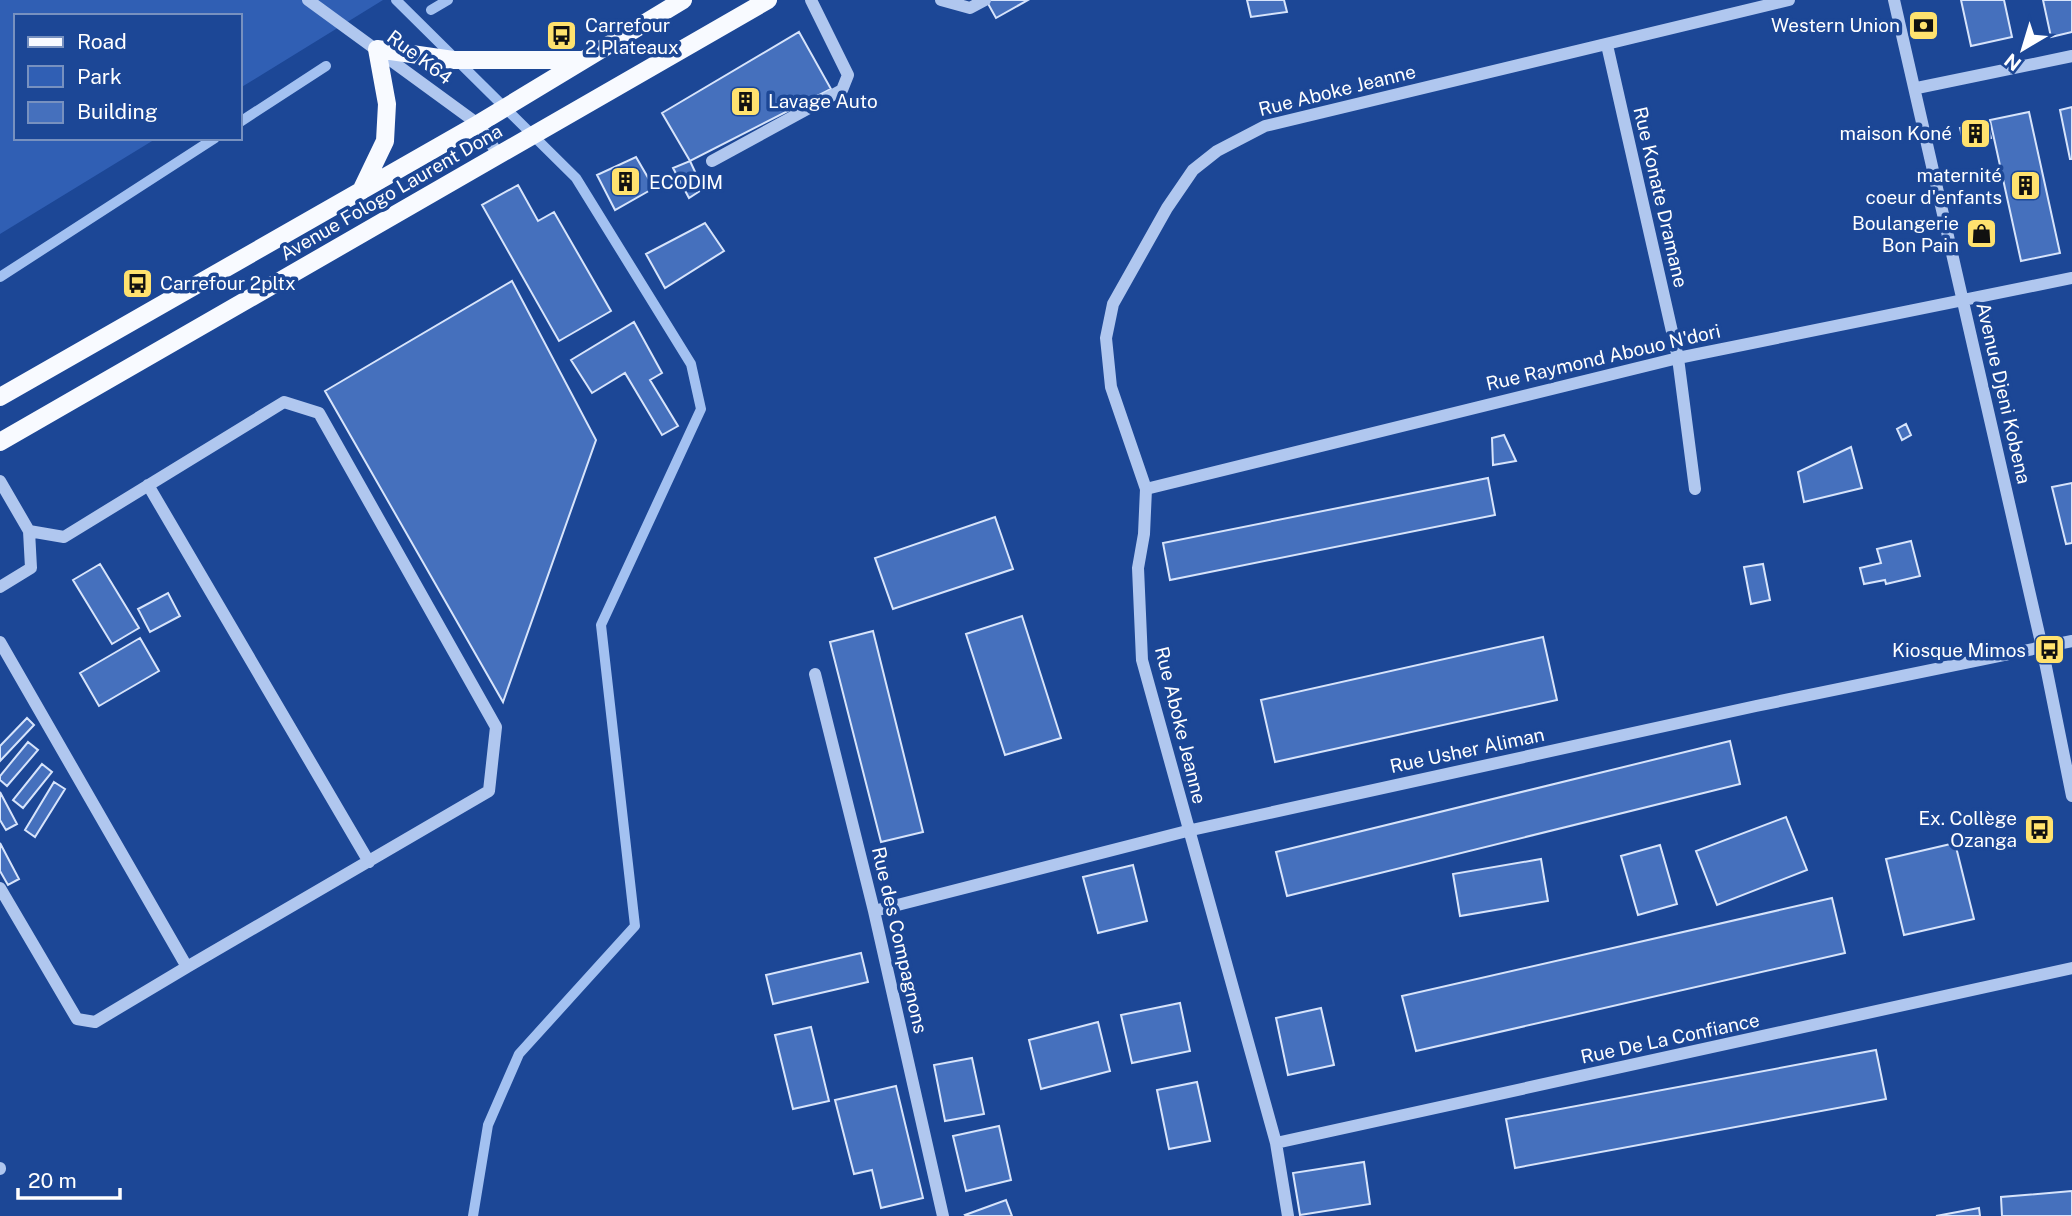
<svg xmlns="http://www.w3.org/2000/svg" width="2072" height="1216" viewBox="0 0 2072 1216" font-family="'Public Sans',sans-serif">
<rect width="100%" height="100%" fill="#1c4796"/>
<path fill="#305fb4" d="M 0,0 L 383,0 L 240,88 L 240,16 L 16,16 L 16,138 L 157,138 L 0,234 Z"/>
<g fill="none" stroke-linecap="round" stroke-linejoin="round">
<path stroke="#a3c1f1" stroke-width="10" d="M 396,0 L 576,178 L 691,364 L 701,409 L 601,625 L 635,926 L 519,1054 L 488,1125 L 473,1216
M 431,10 L 448,0
M 240,122 L 326,66
M 0,277 L 215,138"/>
</g>
<path fill="#4570bd" stroke="#d7e4fb" stroke-width="2" d="M 986,0 L 1028,0 L 996,18 Z
M 1247,0 L 1284,0 L 1287,12 L 1251,17 Z
M 1961,0 L 2004,0 L 2012,37 L 1971,46 Z
M 2043,0 L 2072,0 L 2072,32 L 2051,37 Z
M 799,32 L 831,89 L 690,161 L 662,113 Z
M 2072,107 L 2072,159 L 2070,159 L 2060,110 Z
M 2029,112 L 2060,253 L 2021,261 L 1990,120 Z
M 1987,122 L 1991,138 L 1964,144 L 1960,128 Z
M 636,157 L 654,188 L 615,210 L 597,175 Z
M 690,161 L 703,189 L 689,198 L 673,168 Z
M 518,185 L 538,221 L 554,212 L 611,311 L 559,341 L 482,205 Z
M 705,223 L 724,251 L 665,288 L 646,254 Z
M 512,281 L 596,440 L 503,702 L 325,391 Z
M 634,322 L 662,373 L 650,380 L 678,426 L 662,435 L 625,373 L 592,393 L 571,360 Z
M 1906,424 L 1911,435 L 1902,440 L 1897,429 Z
M 1504,435 L 1516,461 L 1493,465 L 1492,438 Z
M 1851,447 L 1862,488 L 1804,502 L 1798,472 Z
M 1488,478 L 1495,515 L 1170,580 L 1163,543 Z
M 2072,483 L 2072,543 L 2066,544 L 2052,487 Z
M 995,517 L 1013,569 L 893,609 L 875,558 Z
M 1911,541 L 1920,576 L 1886,584 L 1885,580 L 1864,584 L 1860,568 L 1881,563 L 1877,549 Z
M 100,564 L 139,628 L 112,644 L 73,580 Z
M 1763,564 L 1770,600 L 1751,604 L 1744,567 Z
M 168,593 L 180,616 L 150,632 L 138,609 Z
M 1022,616 L 1061,738 L 1005,755 L 966,634 Z
M 873,631 L 923,832 L 881,842 L 830,642 Z
M 1543,637 L 1557,700 L 1275,762 L 1261,700 Z
M 140,638 L 159,671 L 99,706 L 80,673 Z
M 27,718 L 34,725 L 0,761 L 0,746 Z
M 1730,741 L 1740,784 L 1287,896 L 1276,852 Z
M 28,742 L 38,750 L 7,786 L 0,780 L 0,776 Z
M 42,764 L 52,772 L 23,808 L 13,800 Z
M 54,782 L 65,789 L 35,837 L 25,830 Z
M 0,792 L 17,824 L 6,830 L 0,820 Z
M 1786,817 L 1807,870 L 1717,905 L 1696,851 Z
M 0,843 L 19,879 L 8,885 L 0,871 Z
M 1955,843 L 1974,919 L 1904,935 L 1886,859 Z
M 1660,845 L 1677,904 L 1638,915 L 1621,856 Z
M 1541,859 L 1548,901 L 1460,916 L 1453,874 Z
M 1133,865 L 1147,921 L 1098,933 L 1083,877 Z
M 1832,898 L 1845,953 L 1416,1051 L 1402,996 Z
M 861,953 L 868,982 L 773,1004 L 766,975 Z
M 1180,1003 L 1190,1051 L 1132,1063 L 1121,1015 Z
M 1321,1008 L 1334,1065 L 1288,1075 L 1276,1018 Z
M 1098,1022 L 1110,1071 L 1041,1089 L 1029,1040 Z
M 811,1027 L 829,1101 L 793,1109 L 775,1035 Z
M 1876,1050 L 1886,1099 L 1515,1168 L 1506,1119 Z
M 972,1058 L 984,1114 L 945,1121 L 934,1065 Z
M 1197,1082 L 1210,1141 L 1169,1149 L 1157,1090 Z
M 896,1086 L 923,1198 L 881,1208 L 872,1170 L 854,1174 L 835,1100 Z
M 999,1126 L 1011,1180 L 966,1191 L 953,1136 Z
M 1364,1162 L 1370,1204 L 1300,1215 L 1293,1173 Z
M 2072,1191 L 2072,1216 L 2002,1216 L 2001,1197 Z
M 1006,1200 L 1012,1216 L 966,1216 L 965,1215 Z
M 1979,1208 L 1980,1216 L 1936,1216 Z"/>
<g fill="none" stroke-linecap="round" stroke-linejoin="round">
<path stroke="#b0c7ef" stroke-width="12" d="M 308,0 L 478,124 L 498,154
M 941,0 L 970,8 L 985,0
M 1894,0 L 2042,647 L 2072,796
M 1607,45 L 1678,358 L 1695,489
M 1917,88 L 2072,56
M 712,161 L 842,90 L 848,75 L 811,0
M 0,481 L 29,531 L 64,537 L 284,402 L 319,413 L 496,727 L 489,791 L 187,967 L 0,642
M 148,485 L 369,862
M 1146,489 L 1678,358 L 2072,278
M 0,587 L 31,568 L 29,531
M 815,674 L 874,911 L 943,1216
M 0,888 L 77,1019 L 95,1022 L 187,967
M 874,911 L 1187,831 L 1756,706 L 2072,641
M 1276,1143 L 2072,968
M 0,1168 L 0,1169
M 1288,1216 L 1276,1143 L 1142,660 L 1138,568 L 1144,534 L 1146,489 L 1111,387 L 1106,338 L 1113,304 L 1167,208 L 1193,170 L 1217,151 L 1265,126 L 1789,0"/>
<path stroke="#f8faff" stroke-width="18" d="M 361,191 L 385,141 L 387,104 L 377,49 L 453,60 L 581,60
M 0,397 L 478,124 L 683,0
M 0,442 L 768,0"/>
</g>
<defs>
<symbol id="bank-square" viewBox="-11 -11 22 22"><rect x="-9" y="-9" width="18" height="18" rx="4" fill="#ffe26e" stroke="#1c4796"/><path d="M-6-4H6V4H-6ZM0-2.3a2.3 2.3 0 1 0 0 4.6a2.3 2.3 0 1 0 0-4.6Z" fill="#111"/></symbol>
<symbol id="bus-square" viewBox="-11 -11 22 22"><rect x="-9" y="-9" width="18" height="18" rx="4" fill="#ffe26e" stroke="#1c4796"/><path d="M-5-6H5V4H4V6H2V4H-2V6H-4V4H-5ZM-3.5-4V0h7V-4ZM-3.5 1.2v1.5H-2V1.2ZM2 1.2v1.5H3.5V1.2Z" fill="#111"/></symbol>
<symbol id="building-square" viewBox="-11 -11 22 22"><rect x="-9" y="-9" width="18" height="18" rx="4" fill="#ffe26e" stroke="#1c4796"/><path d="M-4-6H4V6H1V3H-1V6H-4ZM-2.5-4.3h1.7v1.8h-1.7ZM.8-4.3h1.7v1.8H.8ZM-2.5-1h1.7V.8h-1.7ZM.8-1h1.7V.8H.8Z" fill="#111"/></symbol>
<symbol id="shop-square" viewBox="-11 -11 22 22"><rect x="-9" y="-9" width="18" height="18" rx="4" fill="#ffe26e" stroke="#1c4796"/><path d="M-5-2.5h2.3a2.7 3.5 0 0 1 5.4 0H5L5.5 6h-11ZM-1.5-2.5h3a1.5 2.3 0 0 0-3 0Z" fill="#111"/></symbol>
</defs>
<g fill-rule="evenodd">
<use href="#bank-square" x="1906" y="8" width="35" height="35"/>
<use href="#bus-square" x="544" y="18" width="35" height="35"/>
<use href="#building-square" x="728" y="84" width="35" height="35"/>
<use href="#building-square" x="1958" y="116" width="35" height="35"/>
<use href="#building-square" x="608" y="164" width="35" height="35"/>
<use href="#building-square" x="2008" y="168" width="35" height="35"/>
<use href="#shop-square" x="1964" y="216" width="35" height="35"/>
<use href="#bus-square" x="120" y="266" width="35" height="35"/>
<use href="#bus-square" x="2032" y="632" width="35" height="35"/>
<use href="#bus-square" x="2022" y="812" width="35" height="35"/>
</g>
<g text-anchor="middle" stroke-width="7" stroke-linejoin="round" paint-order="stroke">
<g font-size="19" fill="#fff" stroke="#1c4796" text-anchor="end">
<text x="585" y="32" text-anchor="start">Carrefour<tspan x="585" dy="22">2 Plateaux</tspan></text>
<text x="1900" y="32">Western Union</text>
<text x="768" y="108" text-anchor="start">Lavage Auto</text>
<text x="1952" y="140">maison Koné</text>
<text x="2002" y="182">maternité<tspan x="2002" dy="22">coeur d'enfants</tspan></text>
<text x="649" y="189" text-anchor="start">ECODIM</text>
<text x="1959" y="230">Boulangerie<tspan x="1959" dy="22">Bon Pain</tspan></text>
<text x="160" y="290" text-anchor="start">Carrefour 2pltx</text>
<text x="2026" y="657">Kiosque Mimos</text>
<text x="2017" y="825">Ex. Collège<tspan x="2017" dy="22">Ozanga</tspan></text>
</g>
<g font-size="19" fill="#fff" stroke="#1c4796">
<text transform="translate(420 57) rotate(37)" y="7">Rue K64</text>
<text transform="translate(1337 90) rotate(-14)" y="7">Rue Aboke Jeanne</text>
<text transform="translate(391 192) rotate(-30)" y="7">Avenue Fologo Laurent Dona</text>
<text transform="translate(1661 197) rotate(77)" y="7">Rue Konate Dramane</text>
<text transform="translate(1603 357) rotate(-13)" y="7">Rue Raymond Abouo N'dori</text>
<text transform="translate(2004 393) rotate(77)" y="7">Avenue Djeni Kobena</text>
<text transform="translate(1181 725) rotate(76)" y="7">Rue Aboke Jeanne</text>
<text transform="translate(1467 750) rotate(-12)" y="7">Rue Usher Aliman</text>
<text transform="translate(900 940) rotate(77)" y="7">Rue des Compagnons</text>
<text transform="translate(1670 1038) rotate(-12)" y="7">Rue De La Confiance</text>
</g>
</g>
<rect x="14" y="14" width="228" height="126" fill="#1c4796" stroke="#7791c0" stroke-width="2"/>
<rect x="28" y="37" width="35" height="10" fill="#f8faff" stroke="#7791c0" stroke-width="2"/>
<text x="77" y="49" font-size="21" fill="#ffffff">Road</text>
<rect x="28" y="66" width="35" height="21" fill="#305fb4" stroke="#7791c0" stroke-width="2"/>
<text x="77" y="84" font-size="21" fill="#ffffff">Park</text>
<rect x="28" y="102" width="35" height="21" fill="#4570bd" stroke="#7791c0" stroke-width="2"/>
<text x="77" y="119" font-size="21" fill="#ffffff">Building</text>
<g transform="translate(2023 49) rotate(218)" stroke="#1c4796" stroke-width="5" paint-order="stroke">
<path d="M0-5L12 26L0 18L-12 26Z" fill="#ffffff"/>
<text y="-10" font-size="19" font-weight="bold" text-anchor="middle" fill="#ffffff">N</text>
</g>
<path d="M18 1188v10h102v-10" fill="none" stroke="#ffffff" stroke-width="3.5"/>
<text x="28" y="1188" font-size="21" fill="#ffffff" stroke="#1c4796" stroke-width="5" paint-order="stroke">20 m</text>
</svg>
